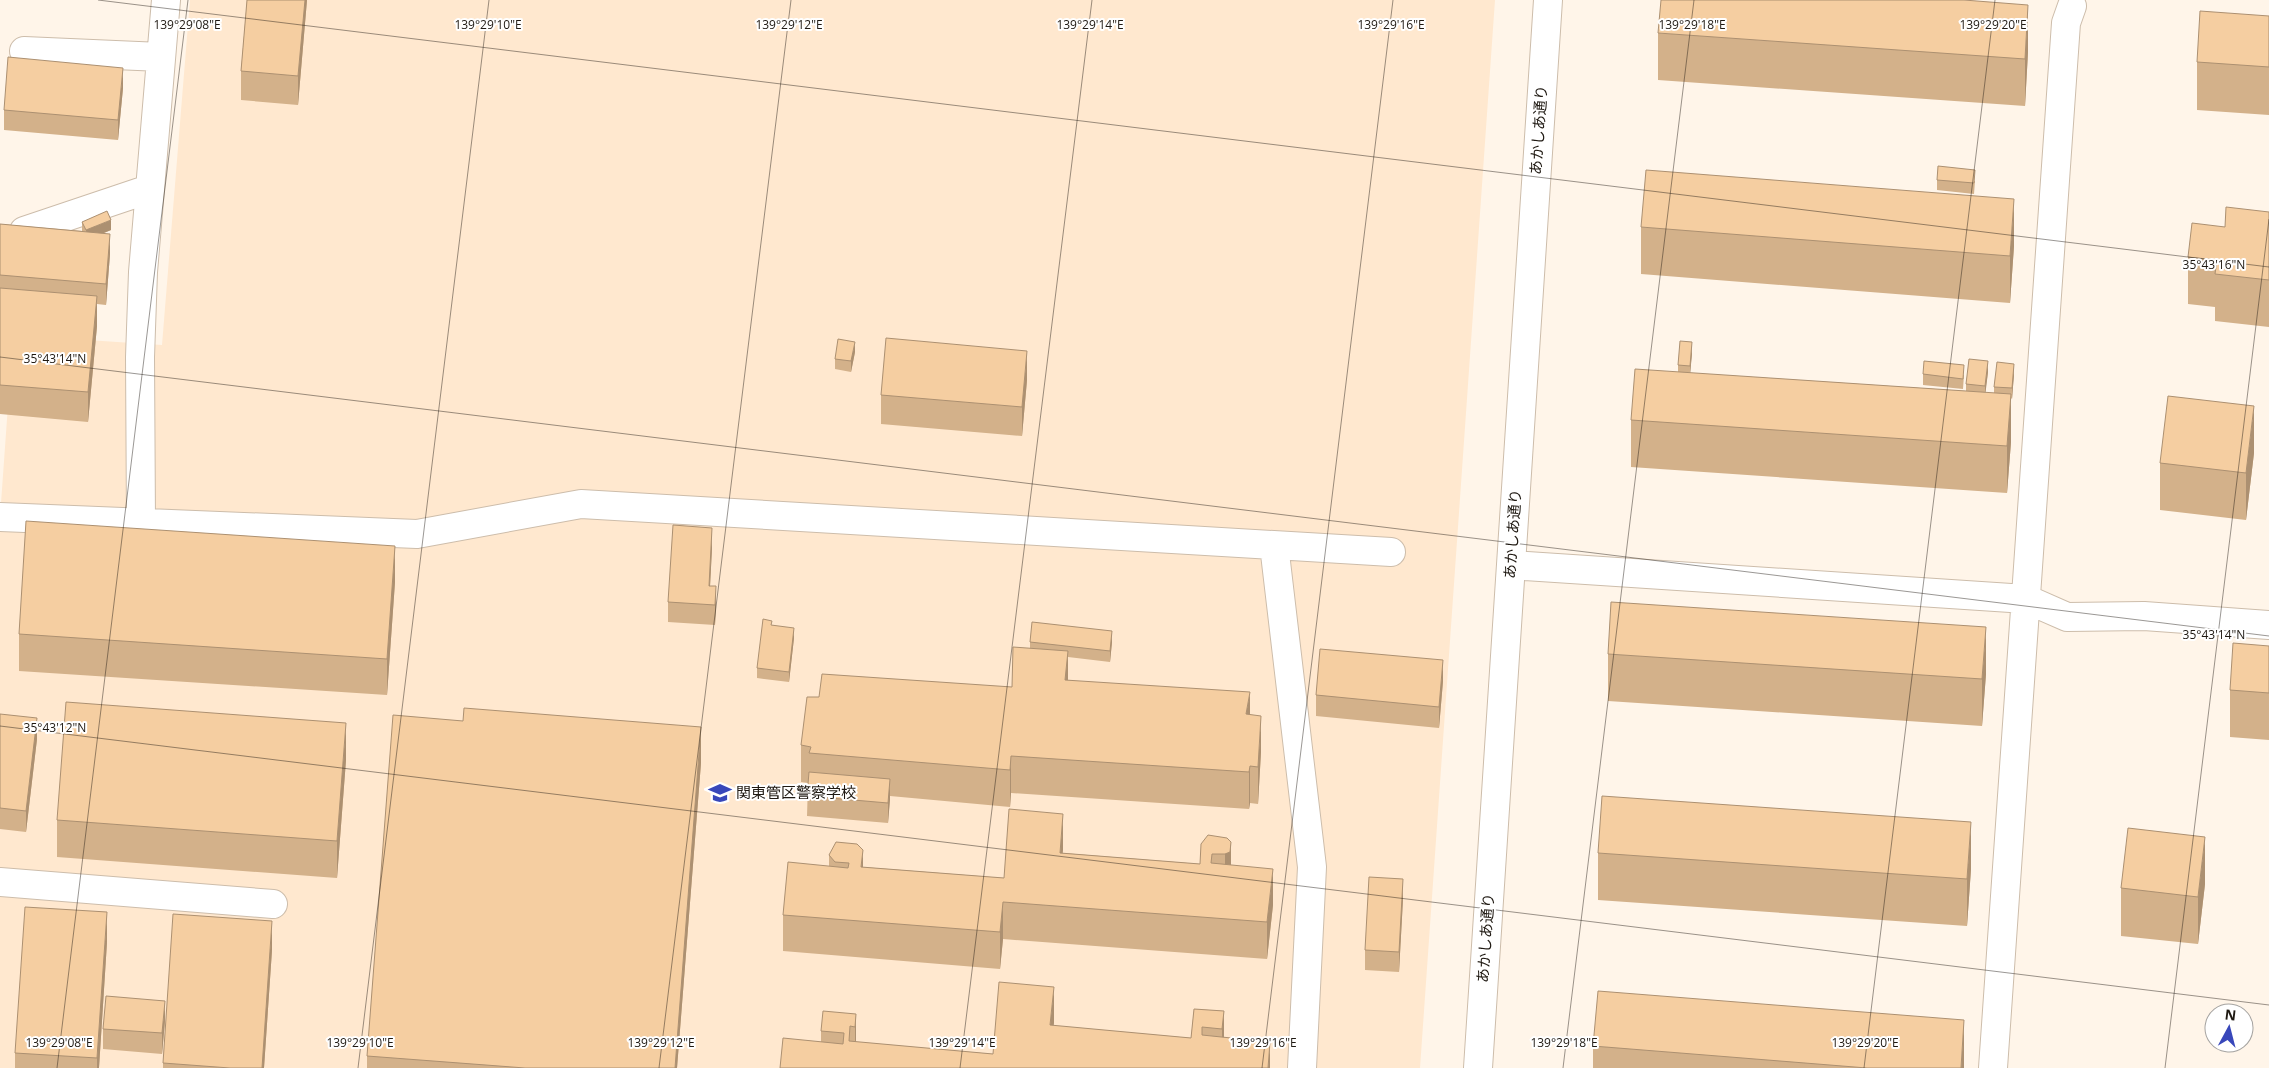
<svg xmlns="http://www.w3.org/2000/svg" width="2269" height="1068" viewBox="0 0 2269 1068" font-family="'Open Sans','Noto Sans JP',sans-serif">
<rect width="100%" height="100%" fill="#fff5e9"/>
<path fill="#ffe8cf" d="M 190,0 L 1495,0 L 1420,1068 L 0,1068 L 0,517 L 13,335 L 162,345 Z"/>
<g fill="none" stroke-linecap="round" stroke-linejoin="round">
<defs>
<path id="minor" d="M 24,51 L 161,57
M 24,231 L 149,189
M 0,517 L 417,534 L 581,504 L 1391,552
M 141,523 L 140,357 L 143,272 L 166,0
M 1274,545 L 1312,867 L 1302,1068
M 1511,565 L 2026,599 L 2067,617 L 2144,616 L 2269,625
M 0,882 L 273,904
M 1478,1068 L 1548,0
M 1993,1068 L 2066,23 L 2072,6"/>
</defs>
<use href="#minor" stroke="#cdbdab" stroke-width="30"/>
<use href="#minor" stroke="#fff" stroke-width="28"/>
</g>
<path fill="#d3b18a" d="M 247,0 L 307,0 L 298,105 L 241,100 L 241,71 Z
M 2269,16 L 2269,115 L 2197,110 L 2197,62 Z
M 1658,33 L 2028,52 L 2025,106 L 1658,80 Z
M 123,88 L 118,140 L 4,130 L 4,110 Z
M 1937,180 L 1975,181 L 1974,194 L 1937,190 Z
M 2269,212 L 2269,327 L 2215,321 L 2215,307 L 2188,304 L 2188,257 L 2225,227 Z
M 82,222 L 111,230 L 104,233 L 110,254 L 106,305 L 97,304 L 97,326 L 88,422 L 0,414 L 0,224 L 82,231 Z
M 1641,227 L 2014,246 L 2010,303 L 1641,274 Z
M 855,352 L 851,372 L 835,369 L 835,359 Z
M 1692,353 L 1690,373 L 1966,391 L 1966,384 L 1988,372 L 1985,393 L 1994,393 L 1994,387 L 2014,374 L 2012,399 L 2011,398 L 2011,442 L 2007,493 L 1631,467 L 1631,420 L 1678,372 L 1678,365 Z
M 1923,374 L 1964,375 L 1963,389 L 1923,385 Z
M 1027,380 L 1022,436 L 881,424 L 881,395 Z
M 2254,453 L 2246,520 L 2160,510 L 2160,463 Z
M 712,548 L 710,586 L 716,606 L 715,625 L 668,622 L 668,602 Z
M 395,582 L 387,695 L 19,671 L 19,634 Z
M 772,625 L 794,638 L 789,682 L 757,678 L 757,668 Z
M 1030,642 L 1112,642 L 1110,662 L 1068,657 L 1068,680 L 1250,714 L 1261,752 L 1258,804 L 1250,803 L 1249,809 L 1011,793 L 1010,807 L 890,796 L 888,823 L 807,816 L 808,783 L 801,782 L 801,745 L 819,697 L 1012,687 L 1030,648 Z
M 2269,646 L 2269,740 L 2230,737 L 2230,690 Z
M 1608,654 L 1986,674 L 1982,726 L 1608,701 Z
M 1443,681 L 1439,728 L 1316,716 L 1316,695 Z
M 0,714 L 37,739 L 26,832 L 0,829 Z
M 346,760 L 337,878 L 57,857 L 57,820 Z
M 701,763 L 677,1068 L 367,1068 L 367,1056 Z
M 1227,838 L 1231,865 L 1273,905 L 1267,959 L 1003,939 L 1000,969 L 783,951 L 783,915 L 829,866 L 829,855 L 863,867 L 1004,878 L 1063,853 L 1200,864 Z
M 1598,853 L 1971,869 L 1967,926 L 1598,900 Z
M 2205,884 L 2198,944 L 2121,936 L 2121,888 Z
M 1403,899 L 1399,972 L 1365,970 L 1365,950 Z
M 107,942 L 99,1068 L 15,1068 L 15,1053 Z
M 272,950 L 264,1068 L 163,1068 L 163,1063 Z
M 1194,1009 L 1224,1011 L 1224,1037 L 1270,1068 L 780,1068 L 821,1042 L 821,1031 L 856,1014 L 856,1042 L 993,1054 L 1054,1026 L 1191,1038 Z
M 165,1021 L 162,1054 L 103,1049 L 103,1029 Z
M 1593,1046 L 1964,1068 L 1593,1068 Z"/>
<path fill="#ac9071" d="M 305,0 L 307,0 L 298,105 L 298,76 Z
M 2028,5 L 2028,52 L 2025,106 L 2025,59 Z
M 123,68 L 123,88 L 118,140 L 118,120 Z
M 2014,199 L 2014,246 L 2010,303 L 2010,256 Z
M 111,220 L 111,230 L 86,240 L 86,230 Z
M 110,234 L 110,254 L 106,305 L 106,284 Z
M 97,296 L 97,326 L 88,422 L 88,392 Z
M 855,342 L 855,352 L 851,372 L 851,361 Z
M 1692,342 L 1692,353 L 1690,376 L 1690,366 Z
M 1027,351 L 1027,380 L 1022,436 L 1022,407 Z
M 1988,361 L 1988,372 L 1985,397 L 1985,386 Z
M 2014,364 L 2014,374 L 2012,399 L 2012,388 Z
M 2011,394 L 2011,442 L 2007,493 L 2007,446 Z
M 2254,406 L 2254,453 L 2246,520 L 2246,473 Z
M 712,528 L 712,548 L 709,606 L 709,586 Z
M 395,546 L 395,582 L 387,695 L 387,659 Z
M 716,586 L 716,606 L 715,625 L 715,605 Z
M 1986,627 L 1986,674 L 1982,726 L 1982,679 Z
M 794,628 L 794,638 L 789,682 L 789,672 Z
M 1112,631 L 1112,642 L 1110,662 L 1110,651 Z
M 1068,651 L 1068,687 L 1065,680 Z
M 1443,660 L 1443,681 L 1439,728 L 1439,707 Z
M 1250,692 L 1250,729 L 1246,714 Z
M 1261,716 L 1261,752 L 1258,804 L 1258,767 Z
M 37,718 L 37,739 L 26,832 L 26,811 Z
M 346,723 L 346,760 L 337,878 L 337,841 Z
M 701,727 L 701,763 L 677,1068 L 675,1068 Z
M 1011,756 L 1011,793 L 1010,807 L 1010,770 Z
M 1250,766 L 1250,803 L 1249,809 L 1249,772 Z
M 890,779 L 890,800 L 888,823 L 888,803 Z
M 1063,814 L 1063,850 L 1060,889 L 1060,853 Z
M 1971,822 L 1971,869 L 1967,926 L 1967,879 Z
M 2205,837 L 2205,884 L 2198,944 L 2198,897 Z
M 1231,842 L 1231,878 L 1225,891 L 1225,854 Z
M 863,850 L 863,887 L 861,867 Z
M 1273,869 L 1273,905 L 1267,959 L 1267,922 Z
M 1403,879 L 1403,899 L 1399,972 L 1399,952 Z
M 1003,902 L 1003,939 L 1000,969 L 1000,932 Z
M 107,912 L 107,942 L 99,1068 L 97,1068 L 97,1058 Z
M 272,921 L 272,950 L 264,1068 L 262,1068 Z
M 1054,987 L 1054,1023 L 1050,1062 L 1050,1025 Z
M 165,1001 L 165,1021 L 162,1054 L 162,1033 Z
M 1224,1011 L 1224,1048 L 1222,1066 L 1222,1029 Z
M 856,1014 L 856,1051 L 855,1063 L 855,1027 Z
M 1964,1020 L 1964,1068 L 1961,1068 Z
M 1270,1042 L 1270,1068 L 1268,1068 Z"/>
<path fill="#f5cea1" stroke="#ac9071" d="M 247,0 L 305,0 L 298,76 L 241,71 Z
M 1661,0 L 1964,0 L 2028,5 L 2025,59 L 1658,33 Z
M 2200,11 L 2269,16 L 2269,67 L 2197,62 Z
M 8,57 L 123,68 L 118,120 L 4,110 Z
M 1938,166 L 1975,170 L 1974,183 L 1937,180 Z
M 1646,170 L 2014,199 L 2010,256 L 1641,227 Z
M 2226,207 L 2269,212 L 2269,280 L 2215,274 L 2217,260 L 2188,257 L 2192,223 L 2225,227 Z
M 107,211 L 111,220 L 86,230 L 82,222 Z
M 0,224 L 110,234 L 106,284 L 0,275 Z
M 0,288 L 97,296 L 88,392 L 0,385 Z
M 886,338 L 1027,351 L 1022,407 L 881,395 Z
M 838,339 L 855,342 L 851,361 L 835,359 Z
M 1680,341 L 1692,342 L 1690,366 L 1678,365 Z
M 1969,359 L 1988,361 L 1985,386 L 1966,384 Z
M 1924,361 L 1964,365 L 1963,379 L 1923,374 Z
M 1997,362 L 2014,364 L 2012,388 L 1994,387 Z
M 1635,369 L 2011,394 L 2007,446 L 1631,420 Z
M 2168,396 L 2254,406 L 2246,473 L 2160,463 Z
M 26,521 L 395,546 L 387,659 L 19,634 Z
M 673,525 L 712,528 L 709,586 L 716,586 L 715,605 L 668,602 Z
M 1611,602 L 1986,627 L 1982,679 L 1608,654 Z
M 763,619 L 772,621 L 771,625 L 794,628 L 789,672 L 757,668 Z
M 1032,622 L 1112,631 L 1110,651 L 1030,642 Z
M 2233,643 L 2269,646 L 2269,693 L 2230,690 Z
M 1013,647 L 1068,651 L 1065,680 L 1250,692 L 1246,714 L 1261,716 L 1258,767 L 1250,766 L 1249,772 L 1011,756 L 1010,770 L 809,753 L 811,747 L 801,745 L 807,697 L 819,697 L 822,674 L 1012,687 Z
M 1320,649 L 1443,660 L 1439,707 L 1316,695 Z
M 66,702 L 346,723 L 337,841 L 57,820 Z
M 464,708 L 701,727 L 675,1068 L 525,1068 L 367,1056 L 393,715 L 463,721 Z
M 0,714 L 37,718 L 26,811 L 0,808 Z
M 809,772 L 890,779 L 888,803 L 807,796 Z
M 1602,796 L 1971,822 L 1967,879 L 1598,853 Z
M 1009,809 L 1063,814 L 1060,853 L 1200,864 L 1201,844 L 1208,835 L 1227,838 L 1231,842 L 1230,852 L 1225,854 L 1212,854 L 1211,863 L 1273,869 L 1267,922 L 1003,902 L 1000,932 L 783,915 L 788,862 L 848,868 L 849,863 L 835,862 L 829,855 L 836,842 L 857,844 L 863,850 L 861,867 L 1004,878 Z
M 2128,828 L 2205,837 L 2198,897 L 2121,888 Z
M 1369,877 L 1403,879 L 1399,952 L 1365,950 Z
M 25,907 L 107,912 L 97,1058 L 15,1053 Z
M 173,914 L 272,921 L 262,1068 L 230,1068 L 163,1063 Z
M 999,982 L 1054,987 L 1050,1025 L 1191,1038 L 1194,1009 L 1224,1011 L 1222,1029 L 1202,1027 L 1202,1035 L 1270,1042 L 1268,1068 L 780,1068 L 783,1038 L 843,1044 L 844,1033 L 821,1031 L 823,1011 L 856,1014 L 855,1027 L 850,1026 L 849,1041 L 993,1054 Z
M 1598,991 L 1964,1020 L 1961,1068 L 1867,1068 L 1593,1046 Z
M 106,996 L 165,1001 L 162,1033 L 103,1029 Z"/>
<path fill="none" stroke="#1f1912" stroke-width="1" stroke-opacity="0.45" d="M 98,0 L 2269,267M 0,357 L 2269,636M 0,726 L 2269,1005M 57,1068 L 188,0M 358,1068 L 489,0M 659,1068 L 791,0M 960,1068 L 1092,0M 1262,1068 L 1393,0M 1563,1068 L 1694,0M 1864,1068 L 1995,0M 2165,1068 L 2269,219"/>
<defs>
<symbol id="university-bare" viewBox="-9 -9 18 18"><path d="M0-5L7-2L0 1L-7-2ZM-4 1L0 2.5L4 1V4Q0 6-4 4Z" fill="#3847ba" stroke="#fff" stroke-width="2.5" paint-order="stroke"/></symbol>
</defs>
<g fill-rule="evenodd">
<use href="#university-bare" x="704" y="777" width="32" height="32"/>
</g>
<g text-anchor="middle" stroke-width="4" stroke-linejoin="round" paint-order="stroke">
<g font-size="15" fill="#1f1912" stroke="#fff">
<text transform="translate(1539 130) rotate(-86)" y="5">あかしあ通り</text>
<text transform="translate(1513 534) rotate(-86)" y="5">あかしあ通り</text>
<text transform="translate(1486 938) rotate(-86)" y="5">あかしあ通り</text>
</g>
<g font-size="15" fill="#1f1912" stroke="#fff" text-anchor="start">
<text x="736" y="798">関東管区警察学校</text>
</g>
</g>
<g font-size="12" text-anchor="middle" fill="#1f1912" stroke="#fff" stroke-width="4" stroke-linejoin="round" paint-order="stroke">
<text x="187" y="29">139°29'08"E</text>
<text x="488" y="29">139°29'10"E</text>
<text x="789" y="29">139°29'12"E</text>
<text x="1090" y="29">139°29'14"E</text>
<text x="1391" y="29">139°29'16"E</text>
<text x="1692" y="29">139°29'18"E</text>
<text x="1993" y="29">139°29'20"E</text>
<text x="2214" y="269">35°43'16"N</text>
<text x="55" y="363">35°43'14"N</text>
<text x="2214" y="639">35°43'14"N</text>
<text x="55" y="732">35°43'12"N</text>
<text x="59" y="1047">139°29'08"E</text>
<text x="360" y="1047">139°29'10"E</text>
<text x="661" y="1047">139°29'12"E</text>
<text x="962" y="1047">139°29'14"E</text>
<text x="1263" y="1047">139°29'16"E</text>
<text x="1564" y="1047">139°29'18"E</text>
<text x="1865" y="1047">139°29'20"E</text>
</g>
<g transform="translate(2229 1028) rotate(7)"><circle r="24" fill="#ffffff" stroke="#a5a3a0"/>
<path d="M0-4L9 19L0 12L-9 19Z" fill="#3847ba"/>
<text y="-8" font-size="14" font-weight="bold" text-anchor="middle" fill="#1f1912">N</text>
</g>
</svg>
